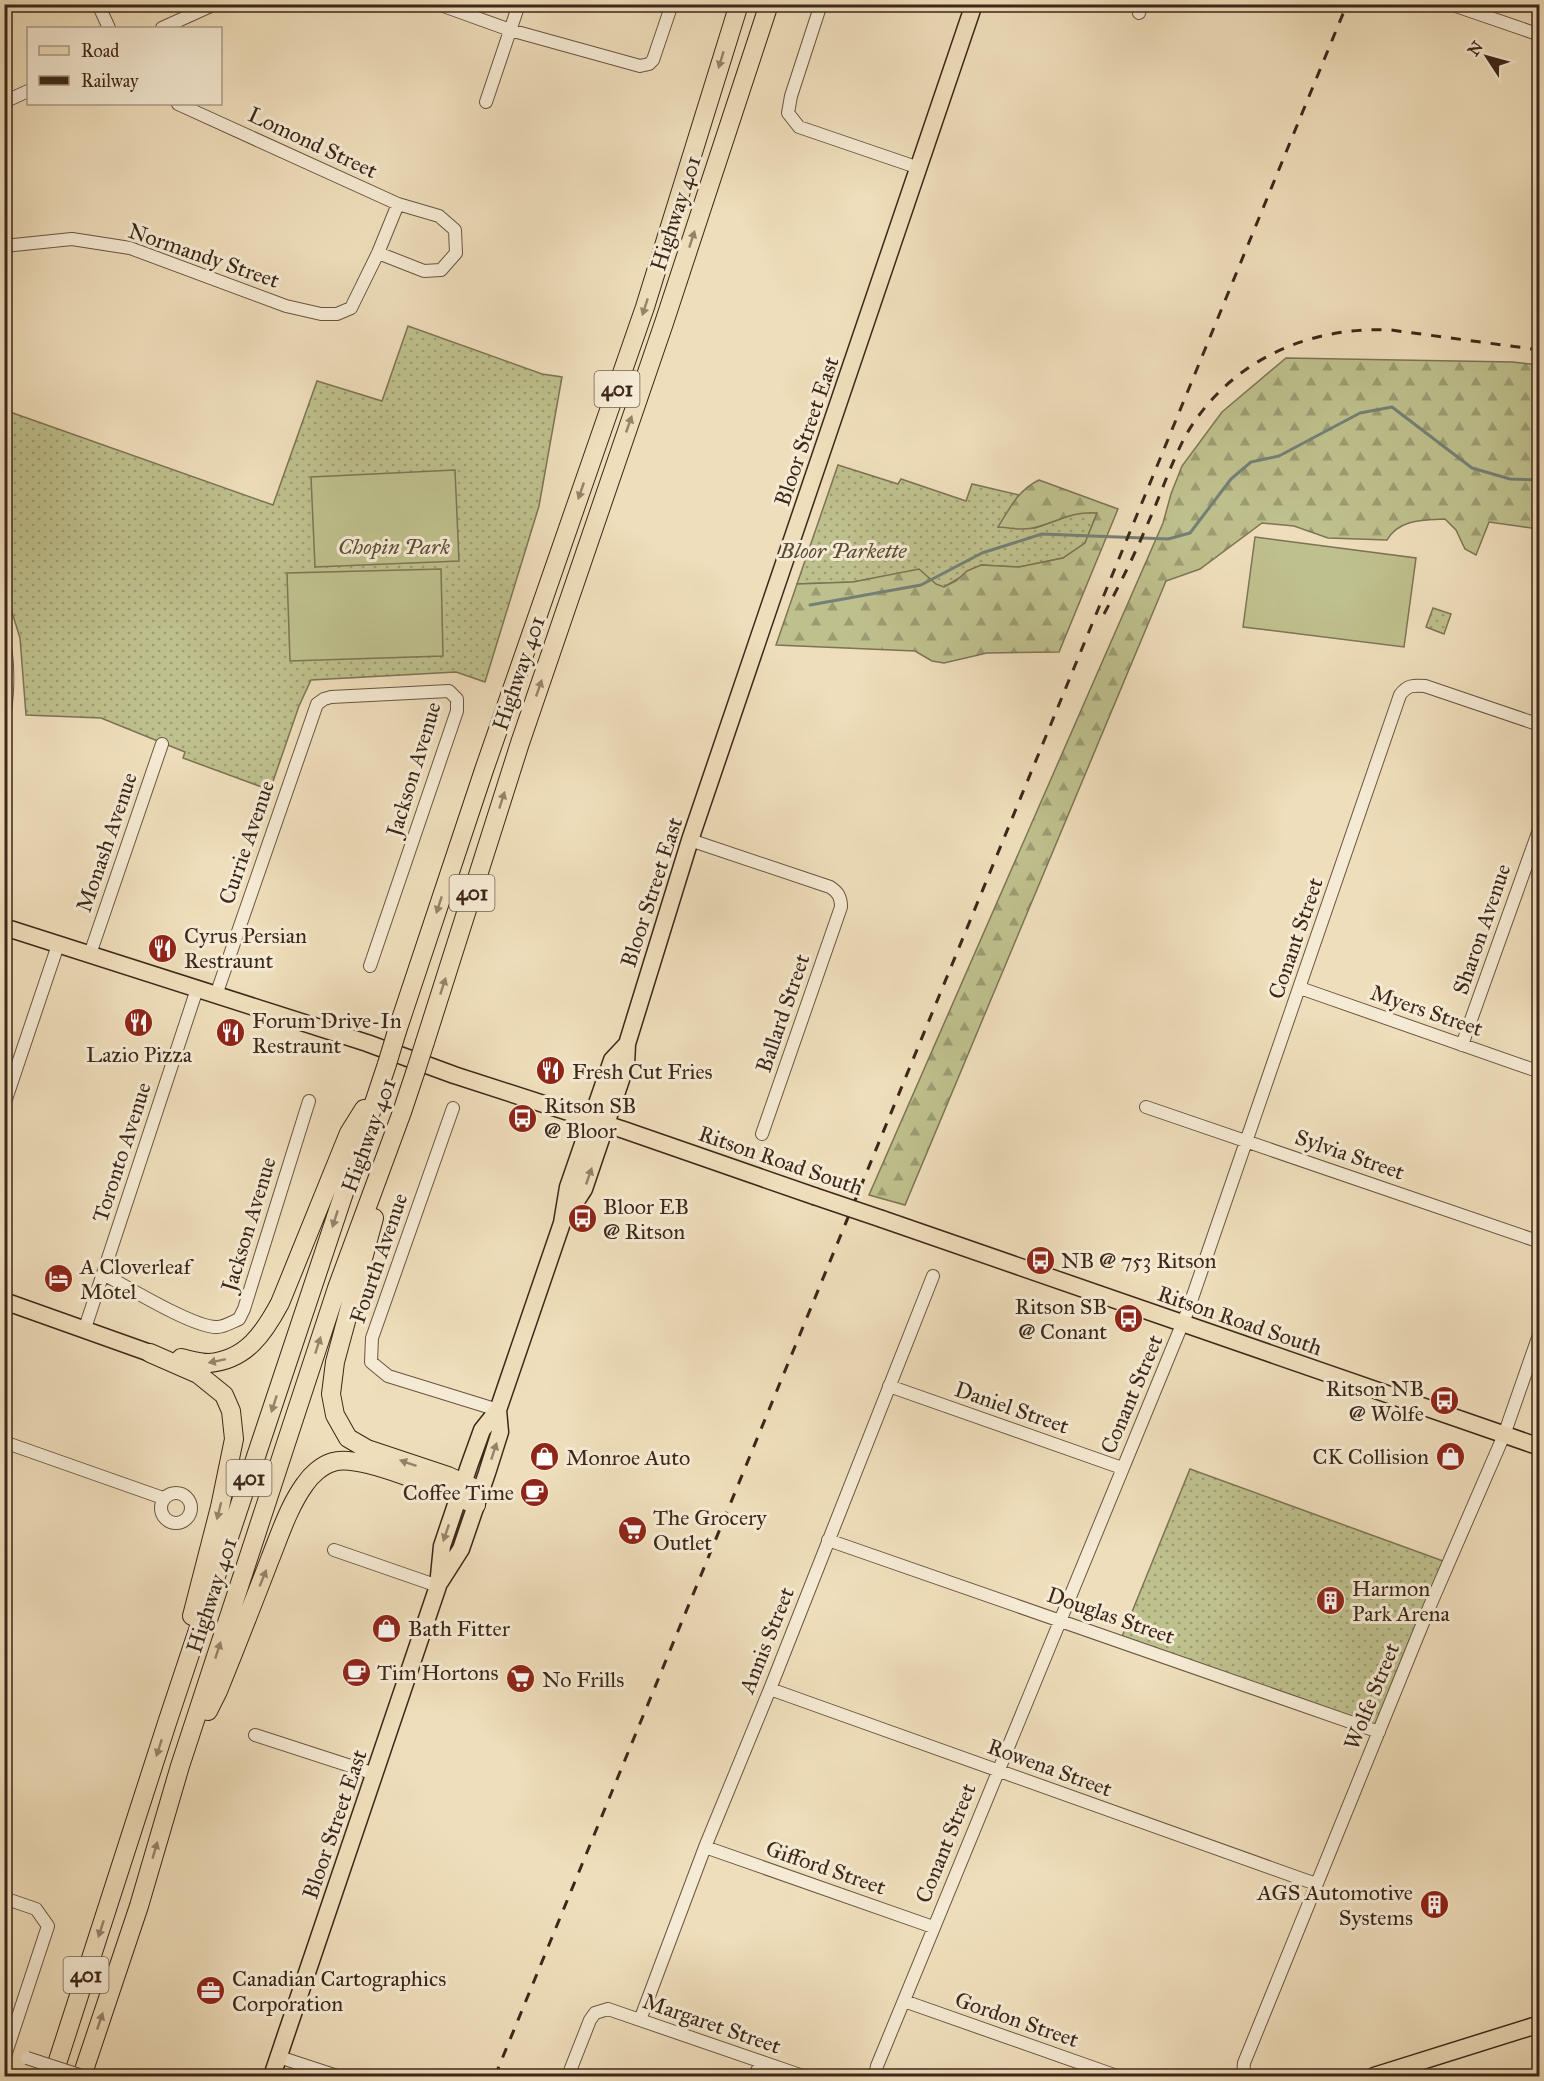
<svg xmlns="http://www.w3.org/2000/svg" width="1544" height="2081" viewBox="0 0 1544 2081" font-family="'IM FELL Great Primer',serif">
<defs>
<pattern id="grass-dots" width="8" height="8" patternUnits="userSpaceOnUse" patternTransform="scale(1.5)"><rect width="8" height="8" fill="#bec08d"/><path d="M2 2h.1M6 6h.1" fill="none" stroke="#9c9c72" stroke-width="1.8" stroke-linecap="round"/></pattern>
<pattern id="forest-firs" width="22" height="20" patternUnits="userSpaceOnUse" patternTransform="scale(1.5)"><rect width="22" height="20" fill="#bec08d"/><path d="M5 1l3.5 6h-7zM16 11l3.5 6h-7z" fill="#9c9c72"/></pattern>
</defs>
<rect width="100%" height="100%" fill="#efdebb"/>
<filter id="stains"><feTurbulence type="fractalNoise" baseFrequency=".00333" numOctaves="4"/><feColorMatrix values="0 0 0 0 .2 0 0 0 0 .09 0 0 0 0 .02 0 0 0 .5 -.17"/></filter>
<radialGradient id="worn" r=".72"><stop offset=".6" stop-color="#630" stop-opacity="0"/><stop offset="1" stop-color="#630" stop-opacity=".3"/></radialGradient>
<path fill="url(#grass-dots)" stroke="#7d7454" stroke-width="1.5" d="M 408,326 L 542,374 L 562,377 L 539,506 L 485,682 L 456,672 L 311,680 L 299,706 L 270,790 L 183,758 L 185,752 L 101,718 L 26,715 L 20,638 L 5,590 L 4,430 L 10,412 L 273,505 L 317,381 L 382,401 Z
M 838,465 L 898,484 L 901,479 L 966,501 L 972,484 L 1019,495 L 999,527 L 1035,528 L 1080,512 L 1097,513 L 1085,543 L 1063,558 L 1019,567 L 981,565 L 944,587 L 886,576 L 853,582 L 797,584 Z
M 1433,608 L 1451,614 L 1444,634 L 1426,627 Z
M 1190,1469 L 1443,1561 L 1376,1727 L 1121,1639 Z"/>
<path fill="url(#forest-firs)" stroke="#7d7454" stroke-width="1.5" d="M 1286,358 L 1513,362 L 1539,365 L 1539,529 L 1489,522 L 1476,555 L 1465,549 L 1456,530 L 1445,519 C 1423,520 1399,519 1387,540 L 1328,538 L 1294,526 L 1262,523 L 1200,569 L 1166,581 L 905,1205 L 869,1195 L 1163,523 L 1171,494 L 1182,466 L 1222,412 Z
M 1039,480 L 1118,509 L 1059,652 L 987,653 L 944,663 L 932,661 L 915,651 L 776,645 L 797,584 L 853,582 L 919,569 L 936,584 L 944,587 L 956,581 L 967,571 L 981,565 L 1019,567 L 1063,558 L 1085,543 L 1097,513 C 1073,511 1059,521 1037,527 C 1024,531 1011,528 998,527 C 1010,508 1018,490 1039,480 Z"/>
<path fill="#bec08d" stroke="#7d7454" stroke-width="1.5" d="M 455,470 L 459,561 L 315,567 L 311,477 Z
M 1255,537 L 1416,558 L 1404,647 L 1243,627 Z
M 441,569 L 443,656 L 290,661 L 287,573 Z"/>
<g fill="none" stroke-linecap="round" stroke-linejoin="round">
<path stroke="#748075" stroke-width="3" d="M 810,605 L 921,585 L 982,553 L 1042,534 L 1168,539 L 1190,533 L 1231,479 L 1251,462 L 1279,456 L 1360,413 L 1392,407 L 1472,468 L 1510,479 L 1540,480"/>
<defs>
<path id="minor" d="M 98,4 L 109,28
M 438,4 L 510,30 L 640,66 L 649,64 L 653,60 L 672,4
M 821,4 L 791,96 L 788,113 L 799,127 L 919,168
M 1450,4 L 1540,35
M 1139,13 L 1142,4
M 162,28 L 215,4
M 4,102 L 28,91
M 486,102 L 519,4
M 178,104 L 398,204 L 439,216 L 455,230 L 456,253 L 441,270 L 424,271 L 378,253
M 4,246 L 72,239 L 130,248 L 286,306 L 321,314 L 337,314 L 351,308 L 378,253 L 398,204
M 4,642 C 9,667 8,693 4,719
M 690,840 L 830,887 C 838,892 841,897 841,907 L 762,1134
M 90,954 L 162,744
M 1300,988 L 1540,1072
M 216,995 L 317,704 L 324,699 L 331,697 L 449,691 L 457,699 L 457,711 L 370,966
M 1462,1045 L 1540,827
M 4,1105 L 58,945
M 1146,1107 L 1540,1242
M 453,1108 L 372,1338 L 371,1362 L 388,1376 L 498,1410
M 103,1274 C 126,1286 194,1328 217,1327 C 224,1327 232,1322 239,1319 L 244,1309 L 309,1101
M 85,1328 L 197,989
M 889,1386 L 1122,1468
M 4,1442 L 163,1498
M161 1508a15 15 0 1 1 30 0a15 15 0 1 1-30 0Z
M 828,1540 L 1379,1732
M 334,1550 L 438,1586
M 770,1689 L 1316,1884
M 255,1735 L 375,1774
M 705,1847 L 933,1927
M 4,1898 L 36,1909 L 48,1926 L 4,2059
M 904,2001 L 1117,2076
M 640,2020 L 705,1847 L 770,1689 L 933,1276
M 279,2057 L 337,2076
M 568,2076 L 590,2020 L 595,2013 L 608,2009 L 803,2076
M 755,2076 L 761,2062
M 875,2076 L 877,2066 L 1188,1310 L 1400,695 C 1407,685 1414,685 1425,686 L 1540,725
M 1243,2076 L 1244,2063 L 1429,1608 L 1504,1435 L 1540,1332"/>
<path id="major" d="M 4,927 L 367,1043 L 454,1075 L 624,1130 L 814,1196
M 882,1219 L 1540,1447
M 562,1223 L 584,1189 L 626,1065 L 627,1044 L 690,840 L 974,4
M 4,1301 L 150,1353
M 440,1582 L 461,1549 L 487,1473 L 500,1432 L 498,1410
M 272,2076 L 438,1586 L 442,1546 L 469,1466 L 482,1430 L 498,1410 L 562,1223 L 568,1187 L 612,1060 L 627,1044
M 1374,2076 L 1540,2024"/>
<path id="highway" d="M 397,1031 L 484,770 L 645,307 L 739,4
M 425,1042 L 520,743 L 664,323 L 769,4
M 374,1218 L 335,1362 L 331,1394 L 335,1415 L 348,1438 L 367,1449 L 448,1476 L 480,1491
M 150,1353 L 198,1374 L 224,1395 L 231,1411 L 234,1439 L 220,1507 L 192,1616
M 181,1358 C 190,1360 200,1363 209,1363 C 246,1360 264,1333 280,1303 L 349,1133 L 364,1109
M 208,1711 L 218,1691 C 236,1647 253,1603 270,1559 C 280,1534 289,1506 305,1484 C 311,1475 322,1465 333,1462 C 360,1453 448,1492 476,1505
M 53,2076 L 167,1723 L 387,1064
M 82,2076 L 139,1906 L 180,1766 L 337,1288 L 402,1112 L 415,1073"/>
</defs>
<use href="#minor" stroke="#695542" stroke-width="14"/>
<use href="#major" stroke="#3c271a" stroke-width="19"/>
<use href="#highway" stroke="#3c271a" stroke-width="20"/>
<use href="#minor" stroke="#f5ead3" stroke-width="12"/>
<use href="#major" stroke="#efdebb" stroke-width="16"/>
<use href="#highway" stroke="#efdebb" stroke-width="18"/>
<path stroke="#3c271a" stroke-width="3" stroke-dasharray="10 10" stroke-linecap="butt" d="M 1104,614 C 1120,584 1135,554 1148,523 C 1161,494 1171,463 1186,435 C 1229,361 1308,326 1391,330 L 1540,350
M 495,2076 L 1347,4"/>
<defs>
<path id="minor-bridge" d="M 27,2058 L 82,2076"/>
<path id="major-bridge" d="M 814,1196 L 882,1219"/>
<path id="highway-bridge" d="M 387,1064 L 397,1031
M 415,1073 L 425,1042"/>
</defs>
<use href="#minor-bridge" stroke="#695542" stroke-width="14" stroke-linecap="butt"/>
<use href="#major-bridge" stroke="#3c271a" stroke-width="19" stroke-linecap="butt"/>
<use href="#highway-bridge" stroke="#3c271a" stroke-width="20" stroke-linecap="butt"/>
<use href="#minor-bridge" stroke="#f5ead3" stroke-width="12"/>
<use href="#major-bridge" stroke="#efdebb" stroke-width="16"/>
<use href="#highway-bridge" stroke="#efdebb" stroke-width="18"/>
</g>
<defs><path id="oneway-solid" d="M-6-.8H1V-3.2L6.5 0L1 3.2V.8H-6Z" transform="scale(1.5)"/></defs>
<g fill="#96826a">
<use href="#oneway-solid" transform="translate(721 60) rotate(107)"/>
<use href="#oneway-solid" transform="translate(692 239) rotate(-72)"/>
<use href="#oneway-solid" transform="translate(645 307) rotate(108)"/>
<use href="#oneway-solid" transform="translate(629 424) rotate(-71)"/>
<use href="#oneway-solid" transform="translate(581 491) rotate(109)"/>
<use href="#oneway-solid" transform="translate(539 688) rotate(-71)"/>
<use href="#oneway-solid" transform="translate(502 800) rotate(-72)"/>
<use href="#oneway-solid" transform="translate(439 905) rotate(108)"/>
<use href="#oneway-solid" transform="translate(443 986) rotate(-72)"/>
<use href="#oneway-solid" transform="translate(589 1176) rotate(-71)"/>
<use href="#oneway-solid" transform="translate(335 1219) rotate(108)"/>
<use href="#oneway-solid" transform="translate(318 1345) rotate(-72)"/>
<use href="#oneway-solid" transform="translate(217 1361) rotate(168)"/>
<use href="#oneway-solid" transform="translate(274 1404) rotate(108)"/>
<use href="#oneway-solid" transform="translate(494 1451) rotate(-72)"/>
<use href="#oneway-solid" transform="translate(408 1463) rotate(-161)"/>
<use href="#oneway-solid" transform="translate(219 1511) rotate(104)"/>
<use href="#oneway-solid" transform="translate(446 1533) rotate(109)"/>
<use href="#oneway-solid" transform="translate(263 1578) rotate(-68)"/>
<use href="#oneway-solid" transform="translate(218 1650) rotate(-72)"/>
<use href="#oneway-solid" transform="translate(159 1748) rotate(108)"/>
<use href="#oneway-solid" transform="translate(155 1850) rotate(-74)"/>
<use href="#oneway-solid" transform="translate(101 1929) rotate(108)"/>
<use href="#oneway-solid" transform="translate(100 2021) rotate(-71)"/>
</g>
<defs>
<symbol id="restaurant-disc" viewBox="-11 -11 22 22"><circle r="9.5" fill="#8f2418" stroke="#f5ead3"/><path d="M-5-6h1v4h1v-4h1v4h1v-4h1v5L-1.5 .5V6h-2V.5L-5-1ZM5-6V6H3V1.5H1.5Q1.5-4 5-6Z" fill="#fff"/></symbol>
<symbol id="bus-disc" viewBox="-11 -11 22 22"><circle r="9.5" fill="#8f2418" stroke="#f5ead3"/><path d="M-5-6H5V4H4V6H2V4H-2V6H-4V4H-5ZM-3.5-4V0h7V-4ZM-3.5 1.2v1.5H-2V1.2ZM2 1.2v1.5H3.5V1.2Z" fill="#fff"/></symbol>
<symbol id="hotel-disc" viewBox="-11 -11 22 22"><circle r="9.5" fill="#8f2418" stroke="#f5ead3"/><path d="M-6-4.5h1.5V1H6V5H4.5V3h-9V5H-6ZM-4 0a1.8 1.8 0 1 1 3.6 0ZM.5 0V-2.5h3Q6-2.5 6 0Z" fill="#fff"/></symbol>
<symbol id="shop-disc" viewBox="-11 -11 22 22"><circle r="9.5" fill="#8f2418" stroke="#f5ead3"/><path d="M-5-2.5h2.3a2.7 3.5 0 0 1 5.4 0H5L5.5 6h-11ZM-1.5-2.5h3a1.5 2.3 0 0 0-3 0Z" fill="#fff"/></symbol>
<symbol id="cafe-disc" viewBox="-11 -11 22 22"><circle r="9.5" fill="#8f2418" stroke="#f5ead3"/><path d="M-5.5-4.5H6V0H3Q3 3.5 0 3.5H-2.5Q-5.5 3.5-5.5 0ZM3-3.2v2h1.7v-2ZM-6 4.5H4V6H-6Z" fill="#fff"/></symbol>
<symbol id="supermarket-disc" viewBox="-11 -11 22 22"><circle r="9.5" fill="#8f2418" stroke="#f5ead3"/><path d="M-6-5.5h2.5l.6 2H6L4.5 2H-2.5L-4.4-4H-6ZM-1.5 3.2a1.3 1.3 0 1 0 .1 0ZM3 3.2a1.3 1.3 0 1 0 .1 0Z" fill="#fff"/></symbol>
<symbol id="building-disc" viewBox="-11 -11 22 22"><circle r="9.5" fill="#8f2418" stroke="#f5ead3"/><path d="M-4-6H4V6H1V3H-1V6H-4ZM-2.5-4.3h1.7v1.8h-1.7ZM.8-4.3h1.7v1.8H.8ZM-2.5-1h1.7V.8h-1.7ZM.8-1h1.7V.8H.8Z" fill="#fff"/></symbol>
<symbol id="office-disc" viewBox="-11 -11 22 22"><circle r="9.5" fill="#8f2418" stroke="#f5ead3"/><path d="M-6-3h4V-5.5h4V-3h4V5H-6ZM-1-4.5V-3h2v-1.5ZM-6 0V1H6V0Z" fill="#fff"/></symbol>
</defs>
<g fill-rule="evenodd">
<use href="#restaurant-disc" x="146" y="932" width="33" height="33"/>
<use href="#restaurant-disc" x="122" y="1006" width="33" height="33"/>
<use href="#restaurant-disc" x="214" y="1016" width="33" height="33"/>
<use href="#restaurant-disc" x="534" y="1054" width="33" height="33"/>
<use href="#bus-disc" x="506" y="1102" width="33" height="33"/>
<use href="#bus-disc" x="566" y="1202" width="33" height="33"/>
<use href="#bus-disc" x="1024" y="1244" width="33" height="33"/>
<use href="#hotel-disc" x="42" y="1262" width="33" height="33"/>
<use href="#bus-disc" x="1112" y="1302" width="33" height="33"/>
<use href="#bus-disc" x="1428" y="1384" width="33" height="33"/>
<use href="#shop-disc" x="1434" y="1440" width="33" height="33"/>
<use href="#shop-disc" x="528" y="1440" width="33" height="33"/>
<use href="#cafe-disc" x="518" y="1476" width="33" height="33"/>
<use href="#supermarket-disc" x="616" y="1514" width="33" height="33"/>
<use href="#building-disc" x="1314" y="1584" width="33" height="33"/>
<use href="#shop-disc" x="370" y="1612" width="33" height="33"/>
<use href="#cafe-disc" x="340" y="1656" width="33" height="33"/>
<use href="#supermarket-disc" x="504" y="1662" width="33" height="33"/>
<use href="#building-disc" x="1418" y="1888" width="33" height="33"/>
<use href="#office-disc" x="194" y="1974" width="33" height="33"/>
</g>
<g text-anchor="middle" stroke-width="6" stroke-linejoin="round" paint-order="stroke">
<g fill="#f5ead3" stroke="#746252" stroke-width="1.5">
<rect x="594.5" y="371" width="45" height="36" rx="4.5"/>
<rect x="449.5" y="875" width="45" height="36" rx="4.5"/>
<rect x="226.5" y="1460" width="45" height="36" rx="4.5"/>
<rect x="63.5" y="1957" width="45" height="36" rx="4.5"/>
</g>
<g font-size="21" font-weight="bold" fill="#3c271a">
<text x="617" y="396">401</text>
<text x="472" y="900">401</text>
<text x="249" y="1485">401</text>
<text x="86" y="1982">401</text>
</g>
<g font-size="22" fill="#3c271a" stroke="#f5ead3">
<text transform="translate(313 142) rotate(25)" y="8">Lomond Street</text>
<text transform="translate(675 213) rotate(-72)" y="8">Highway 401</text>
<text transform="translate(204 255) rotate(19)" y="8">Normandy Street</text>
<text transform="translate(806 431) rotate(-71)" y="8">Bloor Street East</text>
<text transform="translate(518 673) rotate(-71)" y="8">Highway 401</text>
<text transform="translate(413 769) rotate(-73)" y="8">Jackson Avenue</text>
<text transform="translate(106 842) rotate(-71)" y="8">Monash Avenue</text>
<text transform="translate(246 842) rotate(-71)" y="8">Currie Avenue</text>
<text transform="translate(651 892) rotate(-72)" y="8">Bloor Street East</text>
<text transform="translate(1481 929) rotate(-71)" y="8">Sharon Avenue</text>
<text transform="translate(1295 938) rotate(-71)" y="8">Conant Street</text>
<text transform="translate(1427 1010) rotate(19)" y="8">Myers Street</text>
<text transform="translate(782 1013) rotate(-71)" y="8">Ballard Street</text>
<text transform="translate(368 1135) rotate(-70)" y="8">Highway 401</text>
<text transform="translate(121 1152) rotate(-72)" y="8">Toronto Avenue</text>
<text transform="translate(1350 1154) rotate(19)" y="8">Sylvia Street</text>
<text transform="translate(781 1160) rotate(19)" y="8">Ritson Road South</text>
<text transform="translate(248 1224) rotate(-73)" y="8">Jackson Avenue</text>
<text transform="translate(378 1258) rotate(-71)" y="8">Fourth Avenue</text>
<text transform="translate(1240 1320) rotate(19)" y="8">Ritson Road South</text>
<text transform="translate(1131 1394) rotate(-67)" y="8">Conant Street</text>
<text transform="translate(1012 1407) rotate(19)" y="8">Daniel Street</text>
<text transform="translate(211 1595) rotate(-72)" y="8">Highway 401</text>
<text transform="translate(1111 1615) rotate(19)" y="8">Douglas Street</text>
<text transform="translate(766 1640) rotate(-68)" y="8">Annis Street</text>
<text transform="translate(1371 1696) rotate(-68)" y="8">Wolfe Street</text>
<text transform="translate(1050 1767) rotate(20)" y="8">Rowena Street</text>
<text transform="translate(334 1824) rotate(-71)" y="8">Bloor Street East</text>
<text transform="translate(945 1843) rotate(-68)" y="8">Conant Street</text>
<text transform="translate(826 1867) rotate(19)" y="8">Gifford Street</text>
<text transform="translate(1017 2019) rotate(19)" y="8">Gordon Street</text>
<text transform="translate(712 2023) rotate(19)" y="8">Margaret Street</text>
</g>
<g font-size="22" font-style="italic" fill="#5c4d37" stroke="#f5ead3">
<text x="394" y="554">Chopin Park</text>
<text x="843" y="558">Bloor Parkette</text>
</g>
<g font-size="22" fill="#3c271a" stroke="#f5ead3" text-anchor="start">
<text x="184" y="943">Cyrus Persian<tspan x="184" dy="25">Restraunt</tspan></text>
<text x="252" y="1028">Forum Drive-In<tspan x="252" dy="25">Restraunt</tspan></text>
<text x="139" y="1062" text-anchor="middle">Lazio Pizza</text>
<text x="572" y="1079">Fresh Cut Fries</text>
<text x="544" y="1113">Ritson SB<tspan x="544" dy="25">@ Bloor</tspan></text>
<text x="603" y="1214">Bloor EB<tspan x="603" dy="25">@ Ritson</tspan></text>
<text x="1061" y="1268">NB @ 753 Ritson</text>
<text x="80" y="1274">A Cloverleaf<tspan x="80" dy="25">Motel</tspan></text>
<text x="1107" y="1314" text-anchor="end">Ritson SB<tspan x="1107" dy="25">@ Conant</tspan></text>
<text x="1424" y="1396" text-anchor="end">Ritson NB<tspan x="1424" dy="25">@ Wolfe</tspan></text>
<text x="1429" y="1464" text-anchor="end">CK Collision</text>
<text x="566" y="1465">Monroe Auto</text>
<text x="514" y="1500" text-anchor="end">Coffee Time</text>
<text x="653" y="1525">The Grocery<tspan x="653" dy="25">Outlet</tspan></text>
<text x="1352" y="1596">Harmon<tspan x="1352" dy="25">Park Arena</tspan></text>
<text x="408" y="1636">Bath Fitter</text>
<text x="377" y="1680">Tim Hortons</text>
<text x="542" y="1687">No Frills</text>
<text x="1413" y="1900" text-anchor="end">AGS Automotive<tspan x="1413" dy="25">Systems</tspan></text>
<text x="232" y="1986">Canadian Cartographics<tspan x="232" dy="25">Corporation</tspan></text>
</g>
</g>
<rect width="1544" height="2081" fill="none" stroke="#efdebb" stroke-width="24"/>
<rect x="6" y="6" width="1532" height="2069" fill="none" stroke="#3c271a" stroke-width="3"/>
<rect x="12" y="12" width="1520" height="2057" fill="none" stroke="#3c271a" stroke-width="1.5"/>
<rect x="27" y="27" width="195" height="78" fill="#f5ead3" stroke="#ab9c89" stroke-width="1.5"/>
<rect x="39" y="46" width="30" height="9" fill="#efdebb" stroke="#ab9c89" stroke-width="1.5"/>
<text x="81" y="57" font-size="18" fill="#3c271a">Road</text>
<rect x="39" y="76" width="30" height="9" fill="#3c271a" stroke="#ab9c89" stroke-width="1.5"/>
<text x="81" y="87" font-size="18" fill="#3c271a">Railway</text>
<g transform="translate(1487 57) rotate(306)" stroke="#f5ead3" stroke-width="4.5" paint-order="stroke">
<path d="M0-4.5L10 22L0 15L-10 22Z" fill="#3c271a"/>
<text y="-9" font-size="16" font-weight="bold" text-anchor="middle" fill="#3c271a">N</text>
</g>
<rect width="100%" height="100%" filter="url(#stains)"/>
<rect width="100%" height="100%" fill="url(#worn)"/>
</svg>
